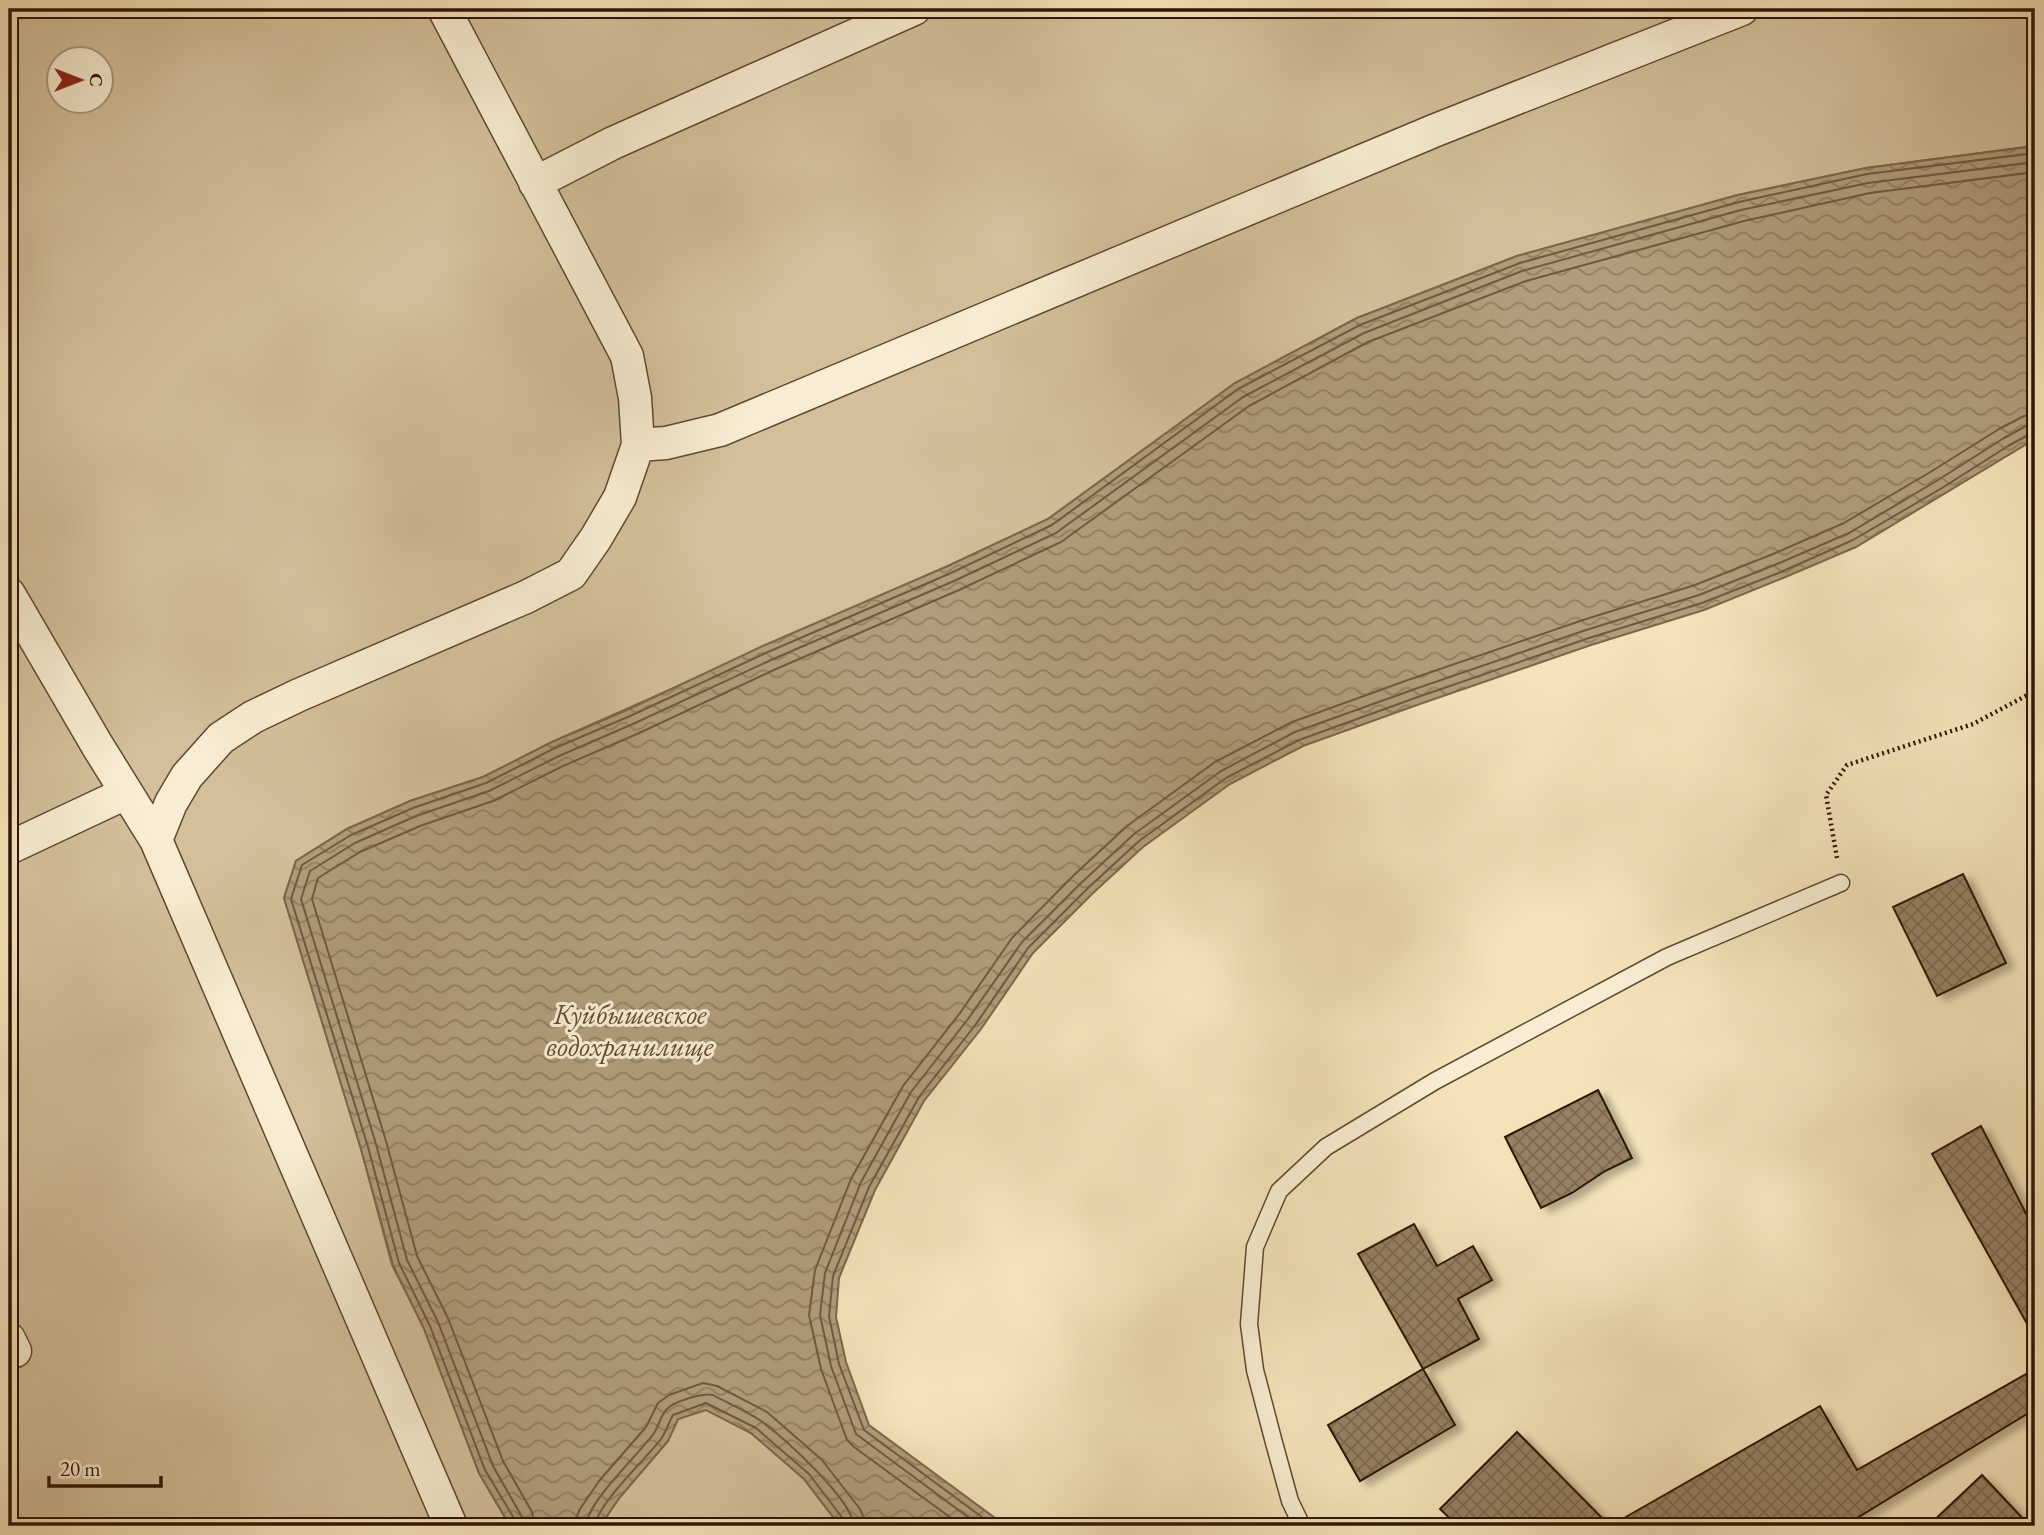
<svg xmlns="http://www.w3.org/2000/svg" width="2044" height="1535" viewBox="0 0 2044 1535" font-family="'EB Garamond',serif">
<defs>
<pattern id="water-waves" width="16" height="10" patternUnits="userSpaceOnUse" patternTransform="scale(1.75)"><rect width="16" height="10" fill="#b19d7b"/><path d="M0 5q4-4 8 0t8 0" fill="none" stroke="#907f63"/></pattern>
<pattern id="building-cross-hatch" width="8" height="8" patternUnits="userSpaceOnUse" patternTransform="scale(1.75)"><rect width="8" height="8" fill="#968062"/><path d="M0 0l8 8M0 8l8-8" fill="none" stroke="#7b684f"/></pattern>
<filter id="shadow"><feDropShadow dx="8" dy="4.5" stdDeviation="3.5" flood-color="#0004"/></filter>
</defs>
<rect width="100%" height="100%" fill="#f4e3b9"/>
<filter id="stains"><feTurbulence type="fractalNoise" baseFrequency=".00286" numOctaves="4"/><feColorMatrix values="0 0 0 0 .2 0 0 0 0 .09 0 0 0 0 .02 0 0 0 .5 -.17"/></filter>
<radialGradient id="worn" r=".72"><stop offset=".6" stop-color="#630" stop-opacity="0"/><stop offset="1" stop-color="#630" stop-opacity=".3"/></radialGradient>
<path fill="#d3c09a" stroke="#826a4f" stroke-width="2" fill-rule="evenodd" d="M 9,9 L 2035,9 L 2035,146 L 1866,168 L 1738,195 L 1517,256 L 1357,318 L 1235,383 L 1048,519 L 948,566 L 552,742 L 483,777 L 410,801 L 347,829 L 296,861 L 284,898 L 361,1149 L 392,1265 L 424,1328 L 479,1473 L 510,1526 L 9,1526 ZM 60,60 L 102,60 L 102,102 L 60,102 Z
M 706,1409 L 751,1433 L 804,1479 L 840,1526 L 600,1526 L 620,1497 L 668,1441 L 678,1419 Z"/>
<path fill="url(#water-waves)" stroke="#7d674b" stroke-width="2" d="M 2035,146 L 2035,439 L 1856,547 L 1783,578 L 1704,610 L 1591,645 L 1417,705 L 1303,746 L 1230,784 L 1143,847 L 1092,894 L 1033,953 L 981,1029 L 924,1101 L 875,1190 L 839,1278 L 836,1317 L 846,1362 L 869,1425 L 1006,1526 L 840,1526 L 804,1479 L 751,1433 L 706,1410 L 678,1419 L 668,1441 L 620,1497 L 600,1526 L 510,1526 L 479,1473 L 424,1329 L 393,1265 L 361,1149 L 284,898 L 296,861 L 347,829 L 410,801 L 483,777 L 552,742 L 627,710 L 765,645 L 948,566 L 1048,519 L 1235,383 L 1357,318 L 1517,256 L 1738,195 L 1866,168 Z"/>
<g fill="none" stroke-linecap="round" stroke-linejoin="round">
<path stroke="#705940" stroke-width="2" d="M 515,1526 L 515,1520 L 485,1470 L 430,1326 L 399,1263 L 368,1147 L 291,899 L 302,865 L 351,835 L 413,808 L 486,783 L 555,748 L 630,716 L 768,652 L 951,573 L 1052,525 L 1238,389 L 1360,325 L 1520,263 L 1739,202 L 1867,174 L 2035,153
M 524,1526 L 522,1517 L 493,1466 L 438,1322 L 407,1260 L 376,1144 L 301,899 L 310,871 L 355,843 L 416,816 L 489,791 L 559,756 L 633,724 L 771,660 L 954,581 L 1056,533 L 1243,397 L 1364,333 L 1522,271 L 1741,210 L 1868,183 L 2035,162
M 535,1526 L 532,1512 L 503,1461 L 448,1318 L 417,1256 L 386,1141 L 312,899 L 318,878 L 360,852 L 420,826 L 493,801 L 563,766 L 637,734 L 776,669 L 959,590 L 1061,542 L 1249,406 L 1368,342 L 1526,281 L 1744,221 L 1870,193 L 2035,172
M 576,1526 L 576,1518 L 580,1509 L 599,1481 L 646,1427 L 658,1403 L 669,1395 L 703,1383 L 717,1386 L 767,1412 L 822,1460 L 860,1509 L 863,1516 L 864,1526
M 586,1526 C 588,1500 638,1456 654,1433 C 659,1426 660,1416 667,1409 C 674,1401 703,1393 713,1395 C 729,1404 747,1411 761,1421 C 784,1438 852,1499 854,1526
M 595,1526 C 597,1504 646,1459 661,1439 C 666,1432 669,1422 673,1415 L 706,1403 L 756,1428 L 809,1474 L 844,1520 L 845,1526
M 962,1526 L 854,1447 L 847,1440 L 821,1369 L 809,1315 L 815,1270 L 851,1179 L 903,1086 L 960,1013 L 1012,938 L 1074,875 L 1127,826 L 1215,762 L 1292,722 L 1408,680 L 1583,620 L 1695,585 L 1773,554 L 1844,523 L 1932,471 L 1999,429 L 2024,416 L 2035,414
M 980,1526 L 856,1434 L 831,1366 L 820,1315 L 825,1273 L 861,1182 L 911,1092 L 968,1019 L 1022,942 L 1081,883 L 1134,834 L 1221,771 L 1295,732 L 1412,690 L 1586,630 L 1699,595 L 1777,564 L 1849,533 L 1938,480 L 2004,438 L 2026,426 L 2035,425
M 994,1526 L 864,1430 L 839,1364 L 829,1316 L 833,1276 L 869,1187 L 919,1097 L 976,1024 L 1028,948 L 1087,889 L 1139,841 L 1226,778 L 1299,740 L 1415,698 L 1589,638 L 1702,603 L 1781,572 L 1853,540 L 1942,488 L 2008,446 L 2030,434 L 2035,434"/>
</g>
<path fill="url(#building-cross-hatch)" stroke="#301504" stroke-width="2" filter="url(#shadow)" d="M 1963,874 L 2006,963 L 1937,996 L 1893,907 Z
M 1598,1090 L 1632,1158 L 1605,1171 L 1572,1193 L 1541,1208 L 1505,1137 Z
M 1981,1126 L 2035,1231 L 2035,1338 L 1932,1154 Z
M 1414,1224 L 1437,1266 L 1473,1246 L 1492,1280 L 1458,1299 L 1479,1339 L 1423,1369 L 1358,1254 Z
M 1423,1369 L 1455,1425 L 1360,1481 L 1328,1425 Z
M 2035,1369 L 2035,1409 L 1844,1526 L 1458,1526 L 1440,1509 L 1517,1432 L 1610,1526 L 1820,1406 L 1857,1470 Z
M 1982,1475 L 2030,1526 L 1928,1526 Z"/>
<g fill="none" stroke-linecap="round" stroke-linejoin="round">
<defs>
<path id="lane" d="M 1302,1526 L 1290,1501 L 1273,1439 L 1255,1370 L 1249,1324 L 1255,1247 L 1279,1191 L 1326,1147 L 1435,1081 L 1667,957 L 1841,883"/>
<path id="street" d="M 535,183 L 613,143 L 914,9
M 638,445 L 666,443 L 720,430 L 1436,130 L 1742,9
M 9,594 L 97,745 L 156,840 L 451,1526
M 156,840 L 171,803 L 187,776 L 221,738 L 253,717 L 299,695 L 526,597 L 571,574 L 596,538 L 620,497 L 638,445 L 635,398 L 627,356 L 444,9
M 9,848 L 126,793
M 9,1339 L 15,1351"/>
</defs>
<use href="#lane" stroke="#614831" stroke-width="19"/>
<use href="#street" stroke="#614831" stroke-width="35"/>
<path stroke="#301504" stroke-width="4.5" stroke-dasharray="2 3.5" stroke-linecap="butt" d="M 1837,858 L 1826,795 L 1847,765 L 1973,724 L 2035,691"/>
<use href="#lane" stroke="#f8edd2" stroke-width="16"/>
<use href="#street" stroke="#f8edd2" stroke-width="32"/>
</g>
<g text-anchor="middle" stroke-width="6" stroke-linejoin="round" paint-order="stroke">
<g font-size="28" font-style="italic" fill="#644b34" stroke="#f8edd2">
<text x="630" y="1024">Куйбышевское<tspan x="630" dy="32">водохранилище</tspan></text>
</g>
</g>
<rect width="2044" height="1535" fill="none" stroke="#f4e3b9" stroke-width="35"/>
<rect x="10" y="10" width="2023" height="1514" fill="none" stroke="#301504" stroke-width="3.5"/>
<rect x="18" y="18" width="2009" height="1500" fill="none" stroke="#301504" stroke-width="2"/>
<g transform="translate(80 80) rotate(90)"><circle r="33" fill="#f8edd2" stroke="#a89780" stroke-width="2"/>
<path d="M0-5L12 26L0 18L-12 26Z" fill="#8f2418"/>
<text y="-10" font-size="19" font-weight="bold" text-anchor="middle" fill="#301504">С</text>
</g>
<path d="M49 1476v10h112v-10" fill="none" stroke="#301504" stroke-width="3.5"/>
<text x="60" y="1476" font-size="21" fill="#301504" stroke="#f8edd2" stroke-width="5" paint-order="stroke">20 m</text>
<rect width="100%" height="100%" filter="url(#stains)"/>
<rect width="100%" height="100%" fill="url(#worn)"/>
</svg>
